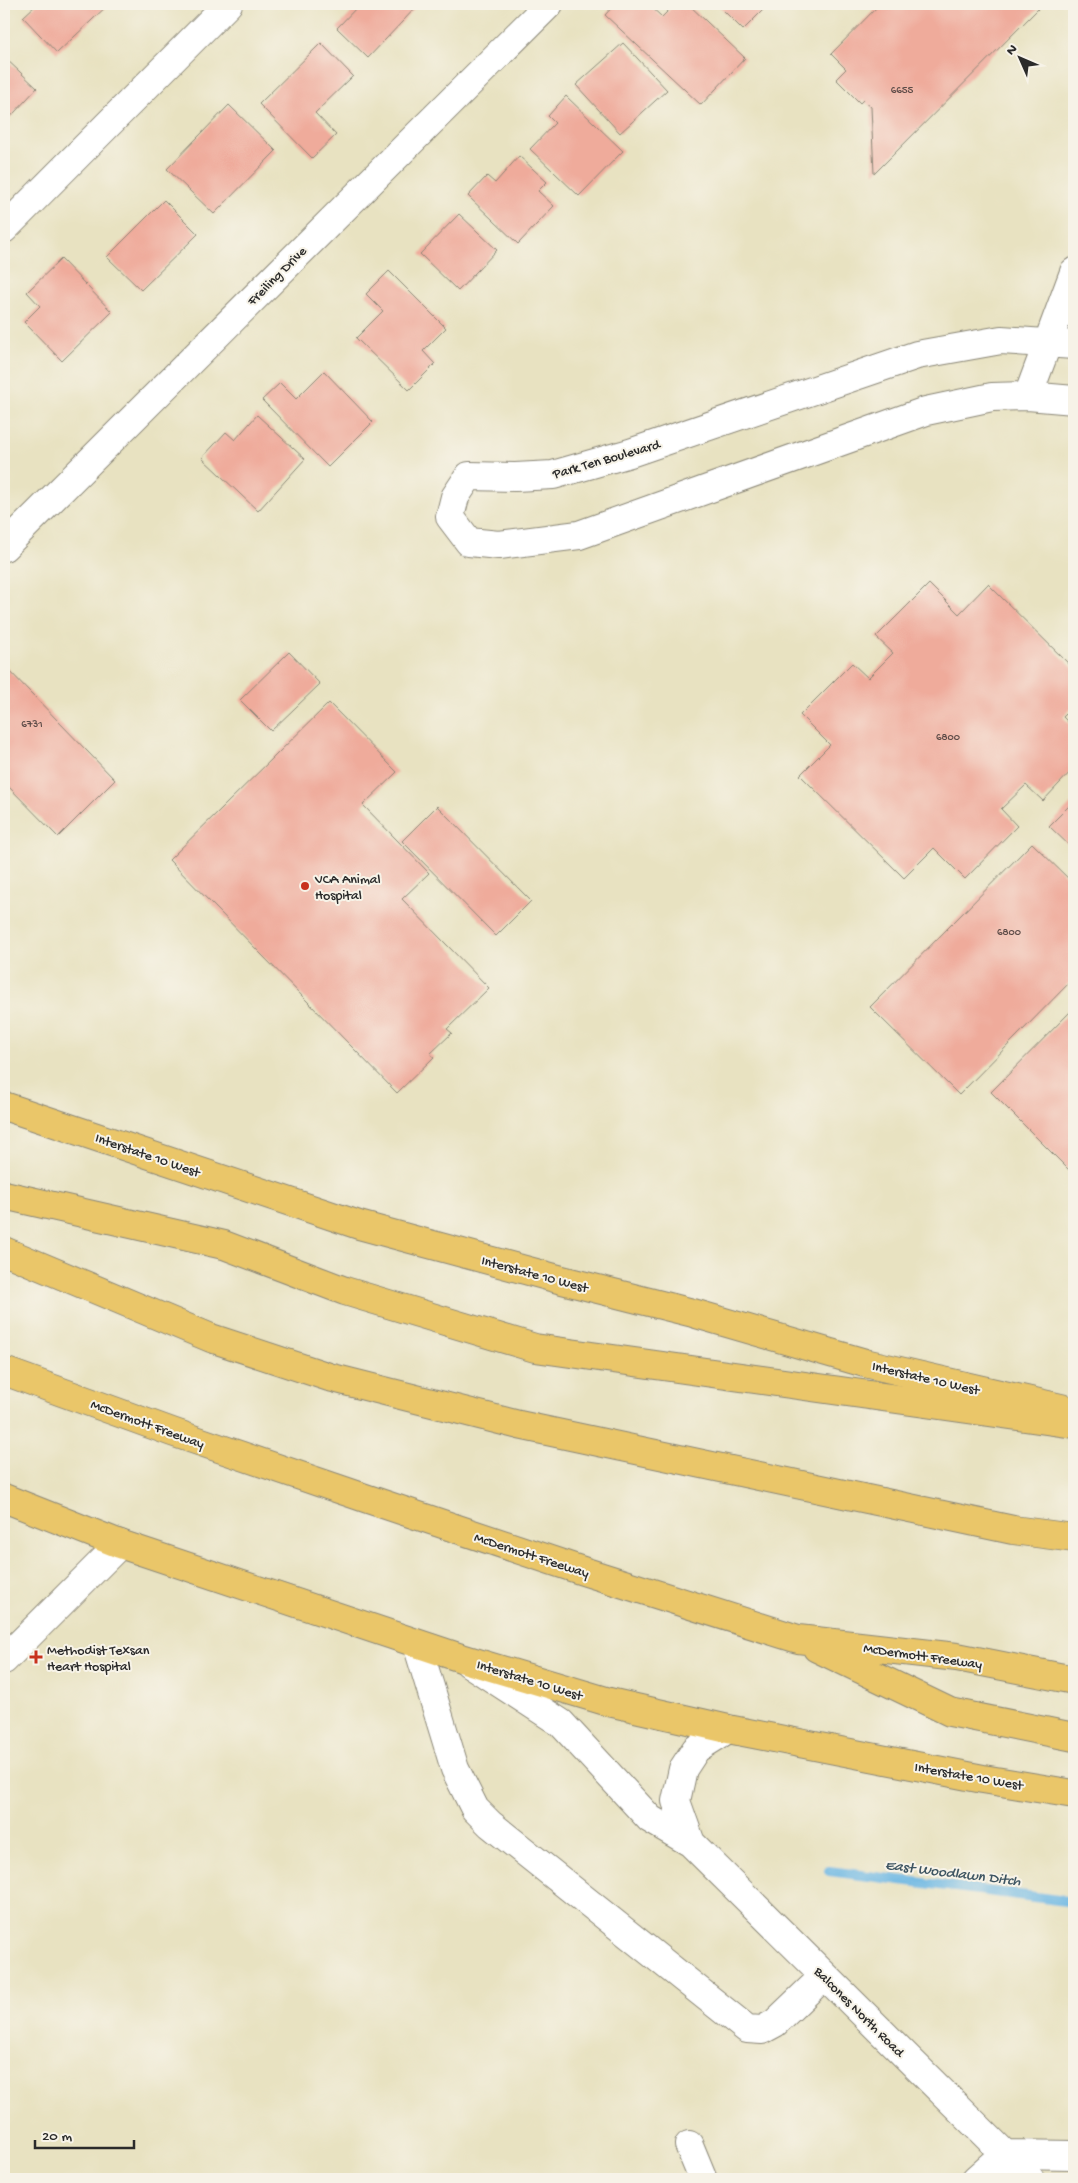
<svg xmlns="http://www.w3.org/2000/svg" width="1078" height="2183" viewBox="0 0 1078 2183" font-family="'Gochi Hand',sans-serif">
<rect width="100%" height="100%" fill="#f7f3e8"/>
<filter id="ink" filterUnits="userSpaceOnUse"><feTurbulence type="fractalNoise" baseFrequency=".02" numOctaves="2"/><feDisplacementMap in="SourceGraphic" scale="10" xChannelSelector="R" yChannelSelector="G"/><feConvolveMatrix kernelMatrix="1 2 1 2 8 2 1 2 1" color-interpolation-filters="sRGB"/></filter>
<filter id="wash" filterUnits="userSpaceOnUse"><feTurbulence type="fractalNoise" baseFrequency=".0096" numOctaves="4" result="noise"/><feDisplacementMap in="SourceGraphic" scale="20" xChannelSelector="R" yChannelSelector="G"/><feGaussianBlur stdDeviation="1.12" result="paint"/><feColorMatrix in="noise" values="0 0 0 0 0 0 0 0 0 0 0 0 0 0 0 0 0 1.4 0 .05"/><feComposite in="paint" operator="in"/></filter>
<g filter="url(#wash)">
<rect width="100%" height="100%" fill="#e8e2c1"/>
<g fill="none" stroke-linecap="round" stroke-linejoin="round">
<path stroke="#69b6e3" stroke-width="10" d="M 829,1871 L 1074,1902"/>
</g>
<g id="blocks">
<path fill="#efab9b" d="M 37,4 L 109,4 L 57,53 L 23,17 Z
M 360,4 L 419,4 L 368,58 L 337,28 Z
M 615,4 L 648,4 L 662,17 L 675,4 L 688,4 L 745,58 L 701,105 L 605,15 Z
M 717,4 L 769,4 L 743,30 Z
M 880,4 L 1043,4 L 874,174 L 871,107 L 863,100 L 860,103 L 836,79 L 846,69 L 831,54 Z
M 321,43 L 353,76 L 315,113 L 336,135 L 312,158 L 259,104 Z
M 623,43 L 667,90 L 620,133 L 576,85 Z
M 4,57 L 37,88 L 4,124 Z
M 566,96 L 623,151 L 579,196 L 530,149 L 555,123 L 548,116 Z
M 229,105 L 276,151 L 214,214 L 167,169 Z
M 519,156 L 547,182 L 538,191 L 554,206 L 518,244 L 468,196 L 487,176 L 495,183 Z
M 164,200 L 198,234 L 141,290 L 107,257 Z
M 459,214 L 497,250 L 458,291 L 420,254 Z
M 61,259 L 112,312 L 62,361 L 24,322 L 40,306 L 27,292 Z
M 389,271 L 446,328 L 423,351 L 435,364 L 409,390 L 356,338 L 383,311 L 366,294 Z
M 324,371 L 373,422 L 328,467 L 262,400 L 280,383 L 296,399 Z
M 257,415 L 305,459 L 258,511 L 202,458 L 226,432 L 235,440 Z
M 929,584 L 959,614 L 988,584 L 1074,669 L 1074,706 L 1063,717 L 1074,728 L 1074,768 L 1043,801 L 1026,785 L 1001,809 L 1017,826 L 965,879 L 934,848 L 904,878 L 800,775 L 830,745 L 800,715 L 852,663 L 868,678 L 893,653 L 876,637 Z
M 289,652 L 320,684 L 271,731 L 240,700 Z
M 4,665 L 115,780 L 58,837 L 4,782 Z
M 329,703 L 397,772 L 363,805 L 429,873 L 402,899 L 489,988 L 447,1029 L 452,1033 L 430,1054 L 434,1057 L 397,1093 L 169,860 Z
M 1074,801 L 1074,850 L 1049,826 Z
M 437,806 L 531,901 L 496,936 L 402,841 Z
M 1032,843 L 1074,884 L 1074,978 L 959,1095 L 870,1007 Z
M 1074,1008 L 1074,1175 L 991,1092 Z"/>
</g>
</g>
<g filter="url(#ink)">
<use href="#blocks" fill-opacity="0" stroke="#8a8676" stroke-width="1"/>
<g fill="none" stroke-linecap="round" stroke-linejoin="round">
<defs>
<path id="minor" d="M 4,229 L 228,4
M 1074,345 L 1001,340 L 917,355 L 630,453 L 553,475 L 515,477 L 469,476 L 455,497 L 450,517 L 469,542 L 499,545 L 579,535 L 926,411 L 992,397 L 1028,396 L 1074,400
M 1028,396 L 1074,272
M 4,547 L 549,4
M 417,1644 L 455,1769 L 475,1809 L 490,1824 L 747,2029 L 762,2030 L 775,2023 L 824,1976
M 4,1660 L 120,1544
M 469,1663 L 561,1723 L 650,1819 L 691,1843 L 1030,2179
M 691,1843 L 676,1801 L 683,1769 L 696,1749 L 728,1729
M 689,2145 L 703,2179
M 976,2179 L 1004,2154 L 1074,2155"/>
<path id="major" d="M 4,1106 L 359,1225 L 562,1280 L 693,1313 L 865,1363 L 1074,1411
M 4,1498 L 120,1544 L 461,1658 L 609,1702 L 728,1729 L 983,1779 L 1074,1794"/>
<path id="highway" d="M 4,1195 L 224,1245 L 345,1291 L 535,1348 L 1074,1424
M 4,1251 L 211,1338 L 329,1377 L 519,1425 L 1013,1530 L 1074,1538
M 4,1371 L 172,1432 L 368,1499 L 583,1571 L 798,1639 L 957,1657 L 1074,1680
M 817,1648 L 950,1712 L 1074,1737"/>
</defs>
<use href="#minor" stroke="#8a8676" stroke-width="30"/>
<use href="#major" stroke="#8a8676" stroke-width="30"/>
<use href="#highway" stroke="#8a8676" stroke-width="30"/>
<use href="#minor" stroke="#fff" stroke-width="28"/>
<use href="#major" stroke="#eac669" stroke-width="28"/>
<use href="#highway" stroke="#eac669" stroke-width="28"/>
</g>
</g>
<g fill="#c8321e" stroke="#f7f3e8" stroke-width="2">
<circle cx="305" cy="886" r="5"/>
<path d="M33.5 1649.5h5v5h5v5h-5v5h-5v-5h-5v-5h5z"/>
</g>
<g text-anchor="middle" stroke-width="4" stroke-linejoin="round" paint-order="stroke">
<g font-size="11" fill="#5c4b47">
<text x="902" y="93">6655</text>
<text x="32" y="727">6731</text>
<text x="948" y="740">6800</text>
<text x="1009" y="935">6800</text>
</g>
<g font-size="14" fill="#2b2b2b" stroke="#f7f3e8">
<text transform="translate(276 275) rotate(-45)" y="5">Freiling Drive</text>
<text transform="translate(606 458) rotate(-16)" y="5">Park Ten Boulevard</text>
<text transform="translate(148 1154) rotate(19)" y="5">Interstate 10 West</text>
<text transform="translate(535 1273) rotate(15)" y="5">Interstate 10 West</text>
<text transform="translate(926 1377) rotate(13)" y="5">Interstate 10 West</text>
<text transform="translate(148 1423) rotate(20)" y="5">McDermott Freeway</text>
<text transform="translate(532 1554) rotate(18)" y="5">McDermott Freeway</text>
<text transform="translate(923 1655) rotate(8)" y="5">McDermott Freeway</text>
<text transform="translate(530 1679) rotate(17)" y="5">Interstate 10 West</text>
<text transform="translate(969 1775) rotate(10)" y="5">Interstate 10 West</text>
<text transform="translate(860 2011) rotate(45)" y="5">Balcones North Road</text>
</g>
<g font-size="14" fill="#2b2b2b" stroke="#f7f3e8" text-anchor="start">
<text x="315" y="883">VCA Animal<tspan x="315" dy="16">Hospital</tspan></text>
<text x="47" y="1654">Methodist Texsan<tspan x="47" dy="16">Heart Hospital</tspan></text>
</g>
<g font-size="15" font-style="italic" fill="#3e5562" stroke="#f7f3e8">
<text transform="translate(953 1872) rotate(7)" y="5">East Woodlawn Ditch</text>
</g>
</g>
<rect width="1078" height="2183" fill="none" stroke="#f7f3e8" stroke-width="20"/>
<g transform="translate(1020 58) rotate(315)" stroke="#f7f3e8" stroke-width="4" paint-order="stroke">
<path d="M0-4L9 19L0 12L-9 19Z" fill="#2b2b2b"/>
<text y="-8" font-size="14" font-weight="bold" text-anchor="middle" fill="#2b2b2b">N</text>
</g>
<path d="M35 2140v8h99v-8" fill="none" stroke="#2b2b2b" stroke-width="2.5"/>
<text x="42" y="2140" font-size="15" fill="#2b2b2b" stroke="#f7f3e8" stroke-width="4" paint-order="stroke">20 m</text>
</svg>
